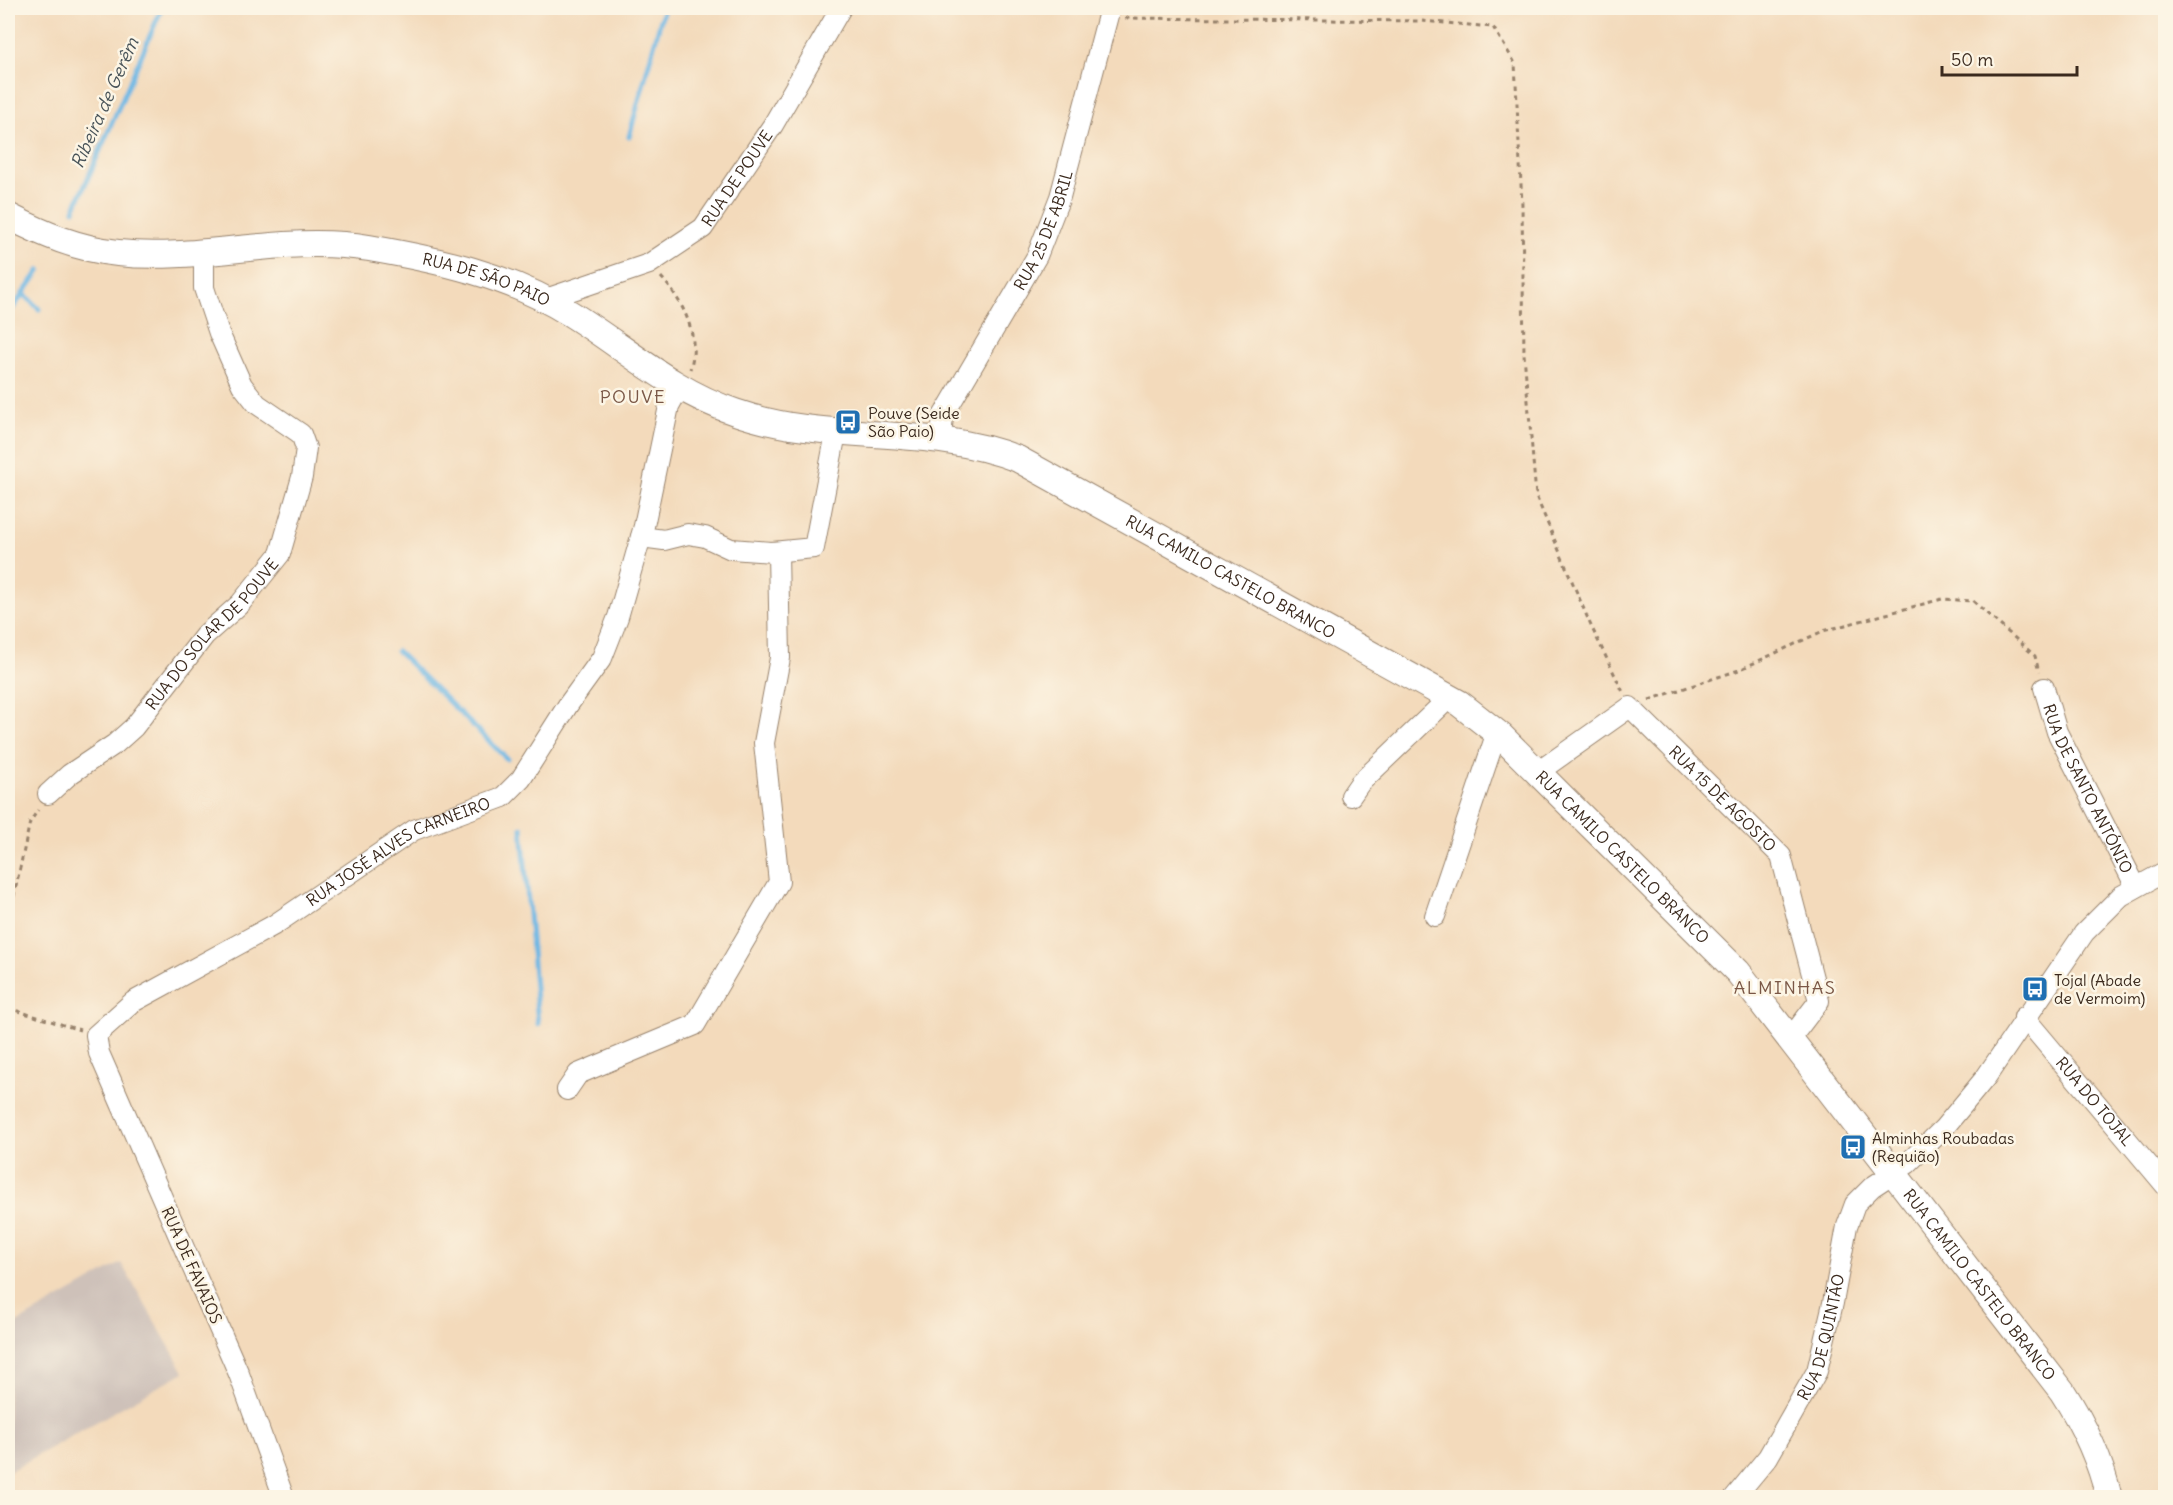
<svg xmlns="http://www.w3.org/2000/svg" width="2173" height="1505" viewBox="0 0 2173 1505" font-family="Delius,sans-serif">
<rect width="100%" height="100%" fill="#fcf5e5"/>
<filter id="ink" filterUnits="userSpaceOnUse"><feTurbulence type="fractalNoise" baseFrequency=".0167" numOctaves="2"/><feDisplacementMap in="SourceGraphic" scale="12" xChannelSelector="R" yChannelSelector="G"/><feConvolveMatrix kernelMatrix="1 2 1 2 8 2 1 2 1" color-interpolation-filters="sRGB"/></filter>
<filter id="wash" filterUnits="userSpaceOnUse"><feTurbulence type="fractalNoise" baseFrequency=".008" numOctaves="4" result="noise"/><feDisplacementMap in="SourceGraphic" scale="24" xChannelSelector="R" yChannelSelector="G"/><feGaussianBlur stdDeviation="1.35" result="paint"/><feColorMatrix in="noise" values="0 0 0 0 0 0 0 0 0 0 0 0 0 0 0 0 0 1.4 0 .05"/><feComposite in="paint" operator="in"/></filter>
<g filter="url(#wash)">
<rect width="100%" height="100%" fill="#f3dabb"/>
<path fill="#cec1b9" d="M 121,1263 L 184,1372 L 8,1472 L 8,1328 Z"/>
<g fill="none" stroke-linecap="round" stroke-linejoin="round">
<path stroke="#6bb6e4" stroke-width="5" d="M 629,137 L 664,8
M 74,210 L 162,8
M 23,293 L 39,309
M 8,315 L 40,270
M 397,651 L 507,759
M 522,828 L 538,1024"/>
</g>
</g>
<g filter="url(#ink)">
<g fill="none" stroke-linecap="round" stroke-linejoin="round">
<defs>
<g id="minor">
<path id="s1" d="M 546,299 L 649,264 L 703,228 L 773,125 L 841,8"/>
<path id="s2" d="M 941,438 L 943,416 L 1037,256 L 1060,197 L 1110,8"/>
<path d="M 641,537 L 664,540 L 688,534 L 705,537 L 731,549 L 772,552 L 814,548 L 836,433"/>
<path id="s3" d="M 2044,688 L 2057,732 L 2136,887"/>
<path id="s4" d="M 1538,772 L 1630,707 L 1781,856 L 1819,1001 L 1790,1039"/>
<path id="s5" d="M 48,794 L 70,774 L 115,744 L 134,727 L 205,635 L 240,604 L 280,554 L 302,477 L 306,448 L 301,434 L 257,404 L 242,385 L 219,333 L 204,288 L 204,250"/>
<path d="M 1351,796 L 1360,783 L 1449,698"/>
<path d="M 1435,916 L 1497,732"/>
<path id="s6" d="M 2024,1017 L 2166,1186"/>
<path d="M 567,1090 L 578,1074 L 695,1025 L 779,882 L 764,743 L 780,658 L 778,552"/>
<path id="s7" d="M 284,1498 L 239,1374 L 99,1053 L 96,1035 L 133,1002 L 274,925 L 414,830 L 503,797 L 521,779 L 568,705 L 602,658 L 618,617 L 644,526 L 669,406 L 680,386"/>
<path id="s8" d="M 1734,1498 L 1768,1457 L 1817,1371 L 1833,1303 L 1847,1226 L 1855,1204 L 1872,1187 L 1907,1164 L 1943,1129 L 1986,1077 L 2084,933 L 2121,896 L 2166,871"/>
</g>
<g id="major">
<path id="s9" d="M 8,216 C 43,234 78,249 118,253 C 201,262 283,234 369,248 C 439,260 509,275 571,314 C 624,347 674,392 735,412 C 829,445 926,423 1018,459 L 1459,703 L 1501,736 L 1738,972 L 2062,1391 C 2084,1425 2100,1458 2109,1498"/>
</g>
</defs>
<use href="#minor" stroke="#97826c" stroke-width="22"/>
<use href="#major" stroke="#97826c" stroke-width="28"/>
<path stroke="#97826c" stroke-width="3" stroke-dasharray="4.5 4.5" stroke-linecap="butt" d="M 1125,18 L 1421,21 L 1493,27 L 1515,63 L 1522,205 L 1524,354 L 1536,496 L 1591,626 L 1623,692
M 661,277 C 683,301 701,337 690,369
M 1649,700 L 1739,670 L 1823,631 L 1942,599 L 1973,601 L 2035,656 L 2039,672
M 8,923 L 30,822 L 38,810
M 8,1008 L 80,1030"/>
<use href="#minor" stroke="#fff" stroke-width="20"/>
<use href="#major" stroke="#fff" stroke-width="26"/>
</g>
</g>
<defs>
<symbol id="bus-square" viewBox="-11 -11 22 22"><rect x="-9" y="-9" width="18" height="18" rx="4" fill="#1f6fb2" stroke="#fcf5e5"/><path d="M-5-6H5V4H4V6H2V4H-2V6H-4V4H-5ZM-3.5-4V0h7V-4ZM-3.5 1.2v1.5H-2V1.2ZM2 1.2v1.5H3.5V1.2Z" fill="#fff"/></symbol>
</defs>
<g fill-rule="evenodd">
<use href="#bus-square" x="833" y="407" width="30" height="30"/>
<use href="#bus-square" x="2020" y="974" width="30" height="30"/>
<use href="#bus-square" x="1838" y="1132" width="30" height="30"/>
</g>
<g text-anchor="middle" stroke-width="5" stroke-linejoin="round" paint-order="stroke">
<g font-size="16" fill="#3b2a1e" stroke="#fcf5e5">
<text dy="6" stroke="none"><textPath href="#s1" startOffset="234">RUA DE POUVE</textPath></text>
<text dy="6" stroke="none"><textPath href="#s2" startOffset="234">RUA 25 DE ABRIL</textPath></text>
<text dy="6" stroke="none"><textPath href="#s9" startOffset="490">RUA DE SÃO PAIO</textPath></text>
<text dy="6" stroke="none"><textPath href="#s9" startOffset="1305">RUA CAMILO CASTELO BRANCO</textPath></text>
<text dy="6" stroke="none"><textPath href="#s5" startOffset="231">RUA DO SOLAR DE POUVE</textPath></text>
<text dy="6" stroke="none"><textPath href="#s3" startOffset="110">RUA DE SANTO ANTÓNIO</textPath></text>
<text dy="6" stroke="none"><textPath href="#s4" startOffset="243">RUA 15 DE AGOSTO</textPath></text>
<text dy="6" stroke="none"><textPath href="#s7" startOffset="856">RUA JOSÉ ALVES CARNEIRO</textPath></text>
<text dy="6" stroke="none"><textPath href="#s9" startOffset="1791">RUA CAMILO CASTELO BRANCO</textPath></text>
<text dy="6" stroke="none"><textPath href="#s6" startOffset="110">RUA DO TOJAL</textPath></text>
<text transform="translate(192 1265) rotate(66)" y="6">RUA DE FAVAIOS</text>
<text dy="6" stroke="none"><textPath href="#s9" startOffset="2349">RUA CAMILO CASTELO BRANCO</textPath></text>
<text dy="6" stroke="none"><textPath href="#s8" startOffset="186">RUA DE QUINTÃO</textPath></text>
</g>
<g font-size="16" fill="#3b2a1e" stroke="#fcf5e5" text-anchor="start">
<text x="868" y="419">Pouve (Seide<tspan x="868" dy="18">São Paio)</tspan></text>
<text x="2054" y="986">Tojal (Abade<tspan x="2054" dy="18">de Vermoim)</tspan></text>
<text x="1872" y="1144">Alminhas Roubadas<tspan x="1872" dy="18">(Requião)</tspan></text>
</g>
<g font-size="18" font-style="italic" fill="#495459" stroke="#fcf5e5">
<text transform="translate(105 103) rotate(-66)" y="6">Ribeira de Gerêm</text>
</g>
<g font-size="18" letter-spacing="1.5" fill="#7a5746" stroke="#fcf5e5">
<text x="633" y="403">POUVE</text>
<text x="1785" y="994">ALMINHAS</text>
</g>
</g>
<rect width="2173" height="1505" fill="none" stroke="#fcf5e5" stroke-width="30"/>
<path d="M1942 66v9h135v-9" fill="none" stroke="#3b2a1e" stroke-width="3"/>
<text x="1951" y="66" font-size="18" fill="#3b2a1e" stroke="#fcf5e5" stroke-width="4.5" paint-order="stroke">50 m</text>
</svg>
